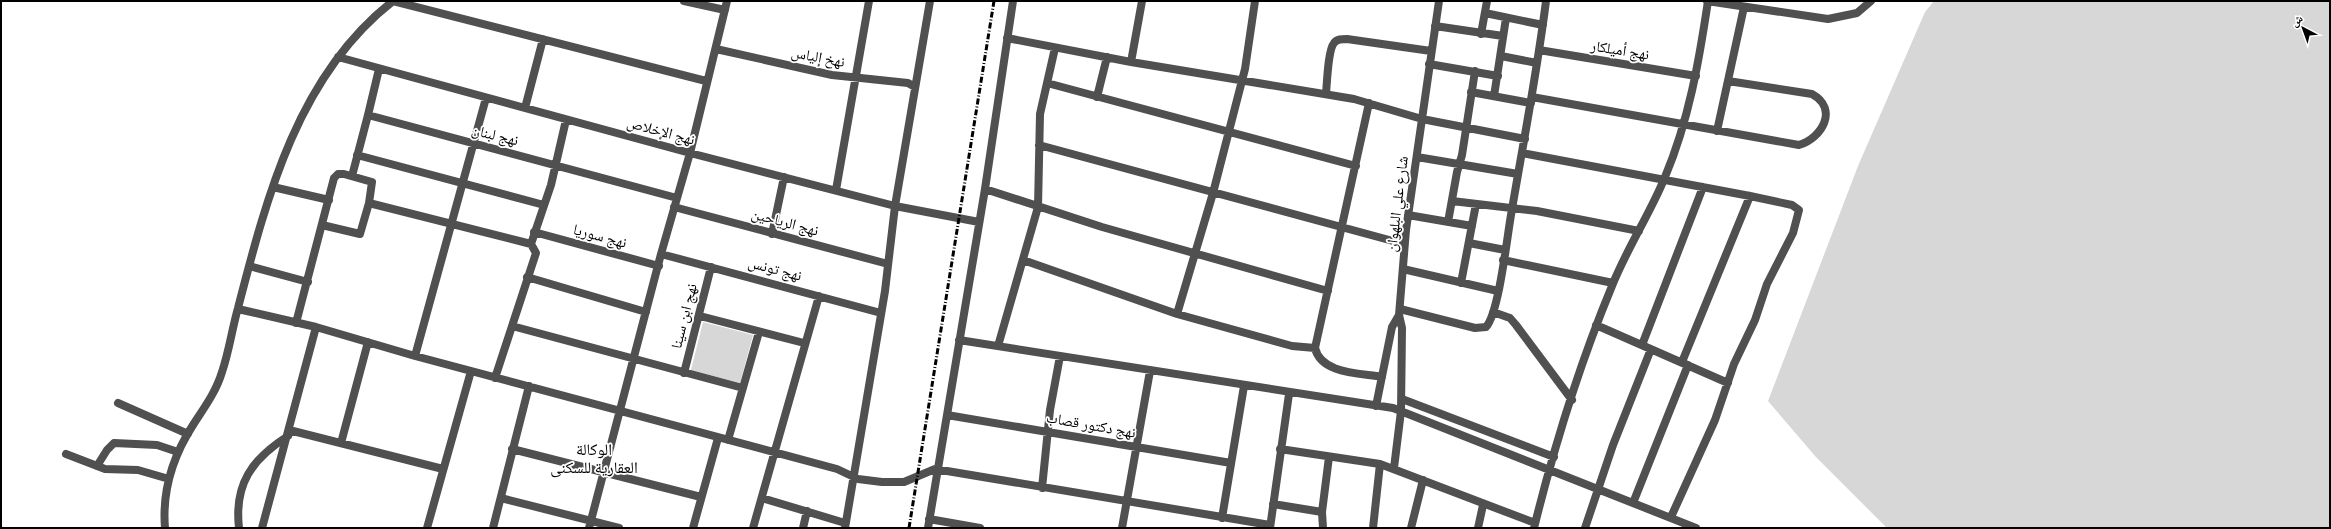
<svg xmlns="http://www.w3.org/2000/svg" width="2331" height="529" viewBox="0 0 2331 529" font-family="'Exo 2','Noto Naskh Arabic',sans-serif">
<rect width="100%" height="100%" fill="#fff"/>
<path fill="#d7d7d7" d="M 1934,1 L 2330,1 L 2330,528 L 1887,528 L 1815,456 L 1768,401 L 1858,166 L 1925,12 Z
M 703,322 L 753,335 L 740,383 L 691,370 Z"/>
<g fill="none" stroke-linecap="round" stroke-linejoin="round">
<path stroke="#505050" stroke-width="8" d="M 393,1 L 706,81
M 684,1 L 725,10
M 1707,1 L 1828,19 L 1857,13 L 1871,1
M 1485,13 L 1543,25
M 1435,26 L 1503,36
M 1481,34 L 1487,1
M 1007,38 L 1131,62 L 1354,99 L 1422,119 L 1525,139
M 716,49 L 832,75 L 908,83 L 915,87
M 1539,50 L 1696,76
M 1501,56 L 1537,63
M 338,57 L 690,153 L 895,206 L 979,222
M 1131,62 L 1142,1
M 1429,64 L 1498,76
M 1047,83 L 1356,166
M 1471,92 L 1531,103
M 1326,94 C 1327,83 1328,50 1334,43 C 1337,39 1342,39 1347,39 L 1431,51
M 1494,96 L 1506,18
M 1097,97 L 1107,57
M 1532,97 L 1799,145 C 1822,138 1839,109 1812,94 L 1728,81
M 1369,103 L 1315,348 C 1321,374 1360,373 1382,377
M 525,108 L 543,39
M 368,115 L 379,69
M 1717,131 L 1744,7
M 1039,145 L 1404,244
M 1522,153 L 1750,196 L 1792,205 L 1799,210 L 1793,233 L 1767,284 L 1755,320 L 1734,364 L 1715,420 L 1671,517
M 357,155 L 544,205
M 1417,157 L 1518,174
M 352,176 L 368,115 L 677,198
M 273,187 L 329,200
M 985,189 L 1102,227 L 1328,291
M 836,190 L 869,1
M 1452,201 L 1537,211 L 1639,231
M 369,203 L 531,244
M 674,207 L 888,264
M 1408,215 L 1472,226
M 1448,222 L 1457,172 L 1462,155 L 1475,71
M 534,232 L 659,266
M 772,234 L 784,177
M 1469,243 L 1505,250
M 661,254 L 881,313
M 1023,260 L 1177,314 L 1292,346 L 1315,348
M 1503,260 L 1613,283
M 249,266 L 308,282
M 1403,269 L 1498,291
M 527,277 L 646,312
M 1461,283 L 1476,204
M 238,309 L 316,327 L 415,356 L 837,469 L 858,479 L 882,482 L 904,482 L 935,469 L 1270,525
M 1400,309 L 1475,328 L 1486,327 C 1499,313 1507,237 1511,215 C 1523,144 1537,73 1546,1
M 1493,312 L 1510,318 L 1516,325 L 1572,400
M 1177,314 L 1213,193 L 1245,69 L 1255,1
M 700,316 L 804,343
M 296,323 L 334,178 L 338,174 L 344,174 L 372,182 L 369,203 L 360,234 L 322,225
M 1596,325 L 1728,383
M 512,326 L 743,388
M 959,340 L 1393,408 L 1696,528
M 1642,345 L 1703,187
M 998,346 L 1038,207 L 1040,114 L 1055,48
M 415,356 L 486,98
M 1682,362 L 1750,196
M 684,373 L 711,267
M 495,378 L 536,253 L 531,244 L 551,185 L 566,120
M 1402,399 L 1554,457
M 118,403 L 188,434
M 1376,406 L 1392,327 L 1399,315
M 947,415 L 1231,463
M 289,430 L 443,469
M 728,440 L 759,332
M 341,443 L 368,342
M 512,449 L 701,497
M 1280,449 L 1380,464 L 1535,523
M 66,454 L 105,469 L 138,470 L 169,479
M 97,466 L 107,450 L 114,443 L 157,445 L 178,452
M 1394,468 L 1401,411 L 1402,328 L 1399,315 L 1406,230 L 1439,1
M 1042,488 L 1050,410 L 1060,356
M 501,498 L 619,528
M 762,498 L 845,523
M 1633,503 L 1688,365
M 1273,504 L 1322,512
M 1222,518 L 1244,386
M 929,519 L 980,528
M 165,528 C 162,491 173,456 193,425 C 204,408 216,392 222,372 C 229,352 232,329 238,308 C 267,196 298,75 393,1
M 239,528 C 234,484 252,459 288,436
M 262,528 L 316,327
M 427,528 L 471,371
M 493,528 L 529,386
M 589,528 L 661,254 L 690,153 L 727,1
M 693,528 L 718,438
M 753,528 L 819,296
M 803,528 L 807,511
M 845,528 L 885,291 L 895,206 L 930,1
M 928,528 L 985,189 L 1013,1
M 1122,528 L 1150,371
M 1270,528 L 1289,394
M 1323,528 L 1322,512 L 1329,457
M 1373,528 L 1380,464
M 1411,528 L 1423,480
M 1478,528 L 1483,505
M 1534,528 C 1554,447 1580,363 1612,286 C 1627,248 1650,214 1665,177 C 1689,120 1699,61 1708,1
M 1585,528 L 1613,445 L 1651,349"/>
<path stroke="#000" stroke-width="3" stroke-dasharray="6 2 1 2" stroke-linecap="butt" d="M 909,528 L 994,1"/>
</g>
<g text-anchor="middle" stroke-width="3.5" stroke-linejoin="round" paint-order="stroke">
<g font-size="15" fill="#000" stroke="#fff">
<text transform="translate(1620 50) rotate(9)" y="5">نهج أميلكار</text>
<text transform="translate(818 57) rotate(11)" y="5">نهخ إلياس</text>
<text transform="translate(661 131) rotate(15)" y="5">نهج الإخلاص</text>
<text transform="translate(495 135) rotate(14)" y="5">نهج لبنان</text>
<text transform="translate(1397 204) rotate(-83)" y="5">شارع علي البلهوان</text>
<text transform="translate(785 222) rotate(15)" y="5">نهج الرياحين</text>
<text transform="translate(600 236) rotate(15)" y="5">نهج سوريا</text>
<text transform="translate(775 269) rotate(15)" y="5">نهج تونس</text>
<text transform="translate(684 316) rotate(-76)" y="5">نهج ابن سينا</text>
<text transform="translate(1091 425) rotate(10)" y="5">نهج دكتور قصاب</text>
</g>
<g font-size="16" fill="#000" stroke="#fff">
<text x="594" y="455">الوكالة<tspan x="594" dy="18">العقارية للسكنى</tspan></text>
</g>
</g>
<rect width="2331" height="529" fill="none" stroke="#000000" stroke-width="4"/>
<g transform="translate(2303 28) rotate(319)" stroke="#ffffff" stroke-width="3" paint-order="stroke">
<path d="M0-3L7 15L0 10L-7 15Z" fill="#000000"/>
<text y="-6" font-size="11" font-weight="bold" text-anchor="middle" fill="#000000">ش</text>
</g>
</svg>
